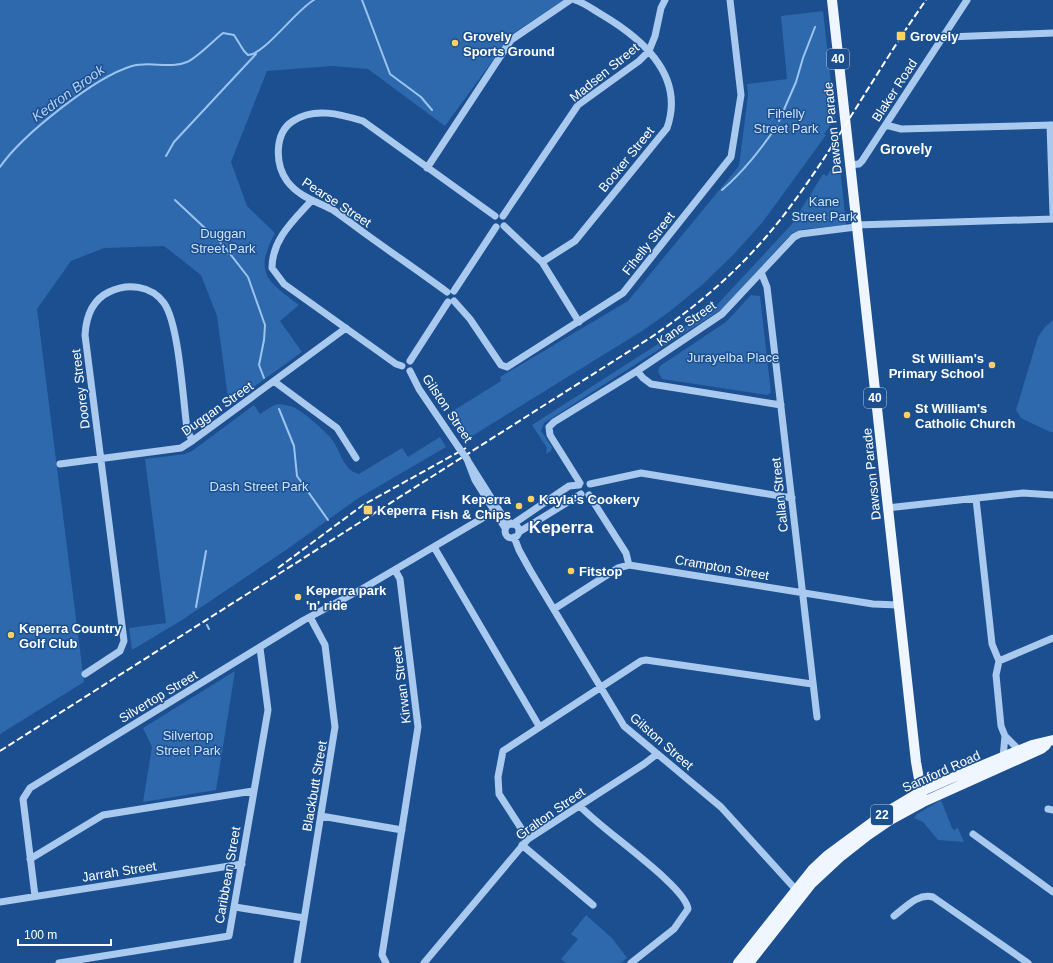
<svg xmlns="http://www.w3.org/2000/svg" width="1053" height="963" viewBox="0 0 1053 963" font-family="Helvetica,sans-serif">
<rect width="100%" height="100%" fill="#1b4f8f"/>
<path fill="#2e69ad" d="M 0,0 L 564,0 L 512,34 L 445,126 L 368,69 L 332,66 L 267,71 L 231,162 L 247,206 L 275,233 C 253,274 268,281 299,305 L 280,321 L 302,352 L 229,405 L 217,316 L 201,275 L 164,246 L 104,248 L 71,261 L 37,309 L 84,682 L 0,734 Z
M 823,11 L 835,119 L 824,134 L 826,135 L 762,223 L 733,255 L 702,285 L 669,312 L 642,331 L 464,441 L 448,414 L 501,381 L 500,377 L 628,301 L 739,166 L 748,95 L 747,84 L 787,79 L 781,16 Z
M 839,156 L 846,225 L 804,229 L 792,233 L 722,309 L 544,423 L 541,431 L 552,447 L 551,451 L 546,454 L 547,448 L 532,425 L 714,308 L 792,224 L 823,174 L 827,176 Z
M 751,295 L 760,296 L 771,393 L 767,395 L 662,379 L 658,371 L 660,366 L 726,322 Z
M 1053,320 L 1053,432 L 1050,432 L 1021,418 L 1016,410 L 1038,337 L 1045,327 Z
M 280,404 C 285,406 291,405 295,408 C 306,414 319,426 328,435 C 341,447 341,470 359,474 L 402,448 L 408,457 L 440,437 L 446,447 L 357,499 L 286,550 L 182,620 L 132,650 L 129,628 L 166,623 L 145,459 L 185,454 L 192,451 L 254,405 L 260,414 L 274,405 Z
M 235,671 L 216,790 L 143,802 L 152,747 L 143,728 Z
M 941,800 L 952,828 L 954,830 L 958,828 L 964,842 L 938,840 L 923,822 L 914,818 L 917,814 Z
M 586,915 L 612,938 L 627,958 L 621,963 L 566,963 L 561,959 L 578,939 L 571,934 Z"/>
<g fill="none" stroke-linecap="round" stroke-linejoin="round">
<path stroke="#9cc4f0" stroke-width="2" d="M 362,0 L 390,74 L 421,97 L 432,110
M 779,121 L 796,82 L 803,58 L 815,27
M 166,156 L 174,142 L 256,54
M 0,167 C 22,135 95,77 132,66 C 149,61 171,69 187,62 C 197,58 214,40 223,33 L 234,35 L 244,51 L 248,55 C 264,55 296,10 314,0
M 722,190 C 744,171 760,150 777,126
M 175,200 L 224,246 L 248,277 L 265,325 L 264,340 L 259,365 L 264,378
M 279,409 L 294,446 L 297,476 L 328,520
M 196,607 L 206,551
M 207,625 L 209,629"/>
<path stroke="#a9c9ee" stroke-width="7" d="M 944,35 L 948,37 L 1053,33
M 886,125 L 901,129 L 1053,125
M 1050,125 L 1053,214
M 849,165 L 859,164 L 862,161 L 967,0
M 427,168 L 511,40 L 570,0
M 312,200 C 294,220 272,239 272,268 L 284,284 L 396,364 L 402,366
M 503,216 L 578,105 L 639,61 L 649,51 L 655,36 L 661,8 L 665,0
M 856,225 L 1053,219
M 504,226 L 542,262 L 579,322
M 542,262 L 575,241 L 667,128 C 685,77 644,40 604,16 C 595,11 585,3 575,0
M 761,272 L 767,287 L 817,717
M 454,291 L 496,227
M 447,292 C 421,273 395,255 370,237 C 357,228 345,218 333,210 C 316,201 299,197 287,181 C 275,164 274,133 293,121 C 314,107 340,114 363,121 L 495,216
M 454,301 L 470,319 L 501,365 L 507,367 L 623,293 L 731,157 L 741,95 L 730,0
M 410,361 L 448,302
M 410,371 L 419,389 L 459,448
M 637,371 L 643,378 L 651,384 L 781,405
M 275,382 L 337,428 L 356,458
M 467,459 L 475,480 L 505,528
M 468,461 L 502,515 L 511,524
M 60,464 L 181,448 L 192,441 L 346,328
M 580,483 L 550,435 L 549,427 L 554,422 L 637,371 L 722,314 L 794,237 L 800,234 L 856,227
M 590,484 L 641,473 L 792,498
M 589,495 L 626,553 L 629,565
M 976,499 L 992,644 L 999,661 L 996,675 L 1001,726 L 1005,736 L 1020,751
M 887,508 L 1023,493 L 1053,495
M505 531a7 7 0 1 1 14 0a7 7 0 1 1-14 0Z
M 513,524 L 569,486 L 579,485
M 519,532 L 581,494
M 514,537 L 519,550 L 530,570 L 624,726 L 721,807 L 798,892
M 434,547 L 539,726
M 554,609 L 618,568 L 629,565 L 873,604 L 898,605
M 999,661 L 1053,638
M 85,674 L 120,651 L 124,641 L 85,335 C 86,318 92,300 109,292 C 127,283 151,285 164,303 C 179,324 183,400 187,429 L 192,441
M 1003,757 L 1005,736
M 580,806 C 599,828 686,886 688,909 L 674,929 L 631,963
M 1048,809 L 1053,810
M 321,816 L 402,830
M 973,834 L 1053,892
M 528,839 L 499,794 L 498,777 L 503,751 L 641,661 L 646,660 L 812,684
M 522,845 L 593,905
M 30,859 L 103,815 L 253,791
M 35,896 L 23,799 L 30,788 L 304,620 L 362,589 L 498,509
M 0,902 L 242,864
M 235,907 L 304,918
M 894,916 C 906,907 918,893 933,897 L 1028,963
M 59,963 L 229,936 L 268,710 L 260,648
M 297,963 L 335,727 L 325,645 L 310,617
M 386,963 L 382,955 L 418,727 L 400,579 L 395,570
M 424,963 L 528,839 L 644,764 L 657,754"/>
<path stroke="#f0f6ff" stroke-width="10" d="M 832,0 L 916,762 L 923,802
M 738,963 L 812,870 L 828,855 L 885,813 L 920,792 L 947,780 L 1032,745 L 1053,740
M 749,963 L 812,883 L 840,857 L 868,835 L 890,820 L 923,802 L 1041,749 L 1046,745"/>
<path stroke="#fff" stroke-width="2" stroke-dasharray="7 3" stroke-linecap="butt" d="M 278,568 L 363,505 L 466,448
M 0,751 L 650,338 C 699,305 743,267 780,220 C 834,151 875,72 926,0"/>
<path stroke="#a9c9ee" stroke-width="7" d="M 459,448 L 467,459"/>
</g>
<g fill="#ffd166" stroke="#1b4f8f" stroke-width="1.5">
<rect x="896" y="31" width="10" height="10" rx="2"/>
<circle cx="455" cy="43" r="4"/>
<circle cx="992" cy="365" r="4"/>
<circle cx="907" cy="415" r="4"/>
<circle cx="531" cy="499" r="4"/>
<circle cx="519" cy="506" r="4"/>
<rect x="363" y="505" width="10" height="10" rx="2"/>
<circle cx="571" cy="571" r="4"/>
<circle cx="298" cy="597" r="4"/>
<circle cx="11" cy="635" r="4"/>
</g>
<g text-anchor="middle" stroke-width="3" stroke-linejoin="round" paint-order="stroke">
<g fill="#1b4f8f" stroke="#bbcadd" stroke-width="1">
<rect x="827" y="49" width="22" height="20" rx="3"/>
<rect x="864" y="388" width="22" height="20" rx="3"/>
<rect x="871" y="805" width="22" height="20" rx="3"/>
</g>
<g font-size="12" font-weight="bold" fill="#fff">
<text x="838" y="63">40</text>
<text x="875" y="402">40</text>
<text x="882" y="819">22</text>
</g>
<g font-size="13" font-weight="bold" fill="#fff" stroke="#1b4f8f" text-anchor="start">
<text x="463" y="41">Grovely<tspan x="463" dy="15">Sports Ground</tspan></text>
<text x="910" y="41">Grovely</text>
<text x="984" y="363" text-anchor="end">St William's<tspan x="984" dy="15">Primary School</tspan></text>
<text x="915" y="413">St William's<tspan x="915" dy="15">Catholic Church</tspan></text>
<text x="511" y="504" text-anchor="end">Keperra<tspan x="511" dy="15">Fish &amp; Chips</tspan></text>
<text x="539" y="504">Kayla's Cookery</text>
<text x="377" y="515">Keperra</text>
<text x="579" y="576">Fitstop</text>
<text x="306" y="595">Keperra park<tspan x="306" dy="15">'n' ride</tspan></text>
<text x="19" y="633">Keperra Country<tspan x="19" dy="15">Golf Club</tspan></text>
</g>
<g font-size="13" fill="#fff" stroke="#1b4f8f">
<text transform="translate(604 72) rotate(-39)" y="5">Madsen Street</text>
<text transform="translate(894 90) rotate(-57)" y="5">Blaker Road</text>
<text transform="translate(832 128) rotate(-96)" y="5">Dawson Parade</text>
<text transform="translate(626 159) rotate(-51)" y="5">Booker Street</text>
<text transform="translate(337 202) rotate(33)" y="5">Pearse Street</text>
<text transform="translate(648 243) rotate(-52)" y="5">Fihelly Street</text>
<text transform="translate(686 323) rotate(-35)" y="5">Kane Street</text>
<text transform="translate(80 389) rotate(-97)" y="5">Doorey Street</text>
<text transform="translate(217 408) rotate(-35)" y="5">Duggan Street</text>
<text transform="translate(448 408) rotate(56)" y="5">Gilston Street</text>
<text transform="translate(871 474) rotate(-96)" y="5">Dawson Parade</text>
<text transform="translate(779 495) rotate(-96)" y="5">Callan Street</text>
<text transform="translate(722 567) rotate(10)" y="5">Crampton Street</text>
<text transform="translate(401 685) rotate(-97)" y="5">Kirwan Street</text>
<text transform="translate(158 696) rotate(-31)" y="5">Silvertop Street</text>
<text transform="translate(662 741) rotate(41)" y="5">Gilston Street</text>
<text transform="translate(941 771) rotate(-24)" y="5">Samford Road</text>
<text transform="translate(314 786) rotate(-80)" y="5">Blackbutt Street</text>
<text transform="translate(550 813) rotate(-35)" y="5">Gralton Street</text>
<text transform="translate(119 871) rotate(-9)" y="5">Jarrah Street</text>
<text transform="translate(227 875) rotate(-80)" y="5">Caribbean Street</text>
</g>
<g font-size="13" fill="#cfe3fa" stroke="#1b4f8f">
<text x="786" y="118">Fihelly<tspan x="786" dy="15">Street Park</tspan></text>
<text x="824" y="206">Kane<tspan x="824" dy="15">Street Park</tspan></text>
<text x="223" y="238">Duggan<tspan x="223" dy="15">Street Park</tspan></text>
<text x="733" y="362">Jurayelba Place</text>
<text x="259" y="491">Dash Street Park</text>
<text x="188" y="740">Silvertop<tspan x="188" dy="15">Street Park</tspan></text>
</g>
<g font-size="14" font-style="italic" fill="#b5d3f5" stroke="#1b4f8f">
<text transform="translate(68 93) rotate(-36)" y="5">Kedron Brook</text>
</g>
<g font-size="14" font-weight="bold" fill="#fff" stroke="#1b4f8f">
<text x="906" y="154">Grovely</text>
</g>
<g font-size="17" font-weight="bold" fill="#fff" stroke="#1b4f8f">
<text x="561" y="533">Keperra</text>
</g>
</g>
<path d="M18 939v6h93v-6" fill="none" stroke="#ffffff" stroke-width="2"/>
<text x="24" y="939" font-size="12" fill="#ffffff" stroke="#1b4f8f" stroke-width="3" paint-order="stroke">100 m</text>
</svg>
